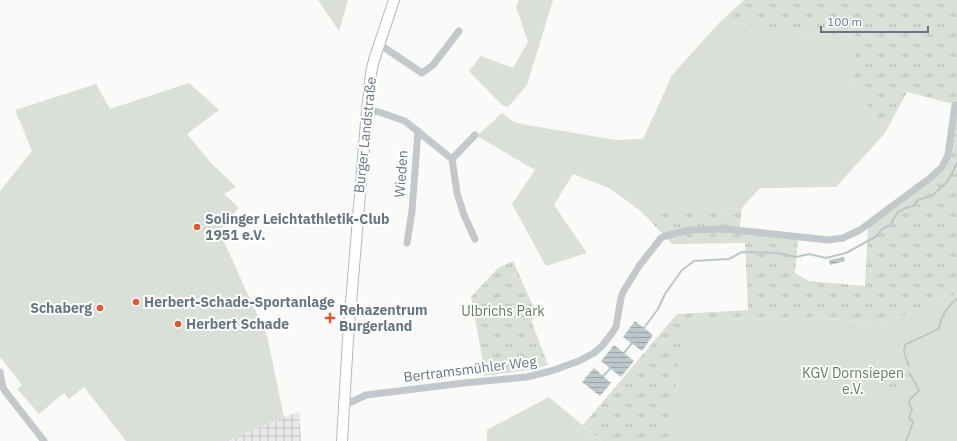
<svg xmlns="http://www.w3.org/2000/svg" width="957" height="441" viewBox="0 0 957 441" font-family="'IBM Plex Sans',sans-serif">
<defs>
<pattern id="industrial-grid" width="8" height="8" patternUnits="userSpaceOnUse"><rect width="8" height="8" fill="#e8e9e9"/><path d="M0 4h8M4 0v8" fill="none" stroke="#c0c1c2"/></pattern>
<pattern id="park-tufts" width="24" height="20" patternUnits="userSpaceOnUse"><rect width="24" height="20" fill="#dadfd7"/><path d="M3 7l-1-3M5 7V3M7 7l1-3M15 17l-1-3M17 17v-4M19 17l1-3" fill="none" stroke="#b4b9b4"/></pattern>
<pattern id="water-rules" width="6" height="5" patternUnits="userSpaceOnUse"><rect width="6" height="5" fill="#bbc7cb"/><path d="M0 2.5h6" fill="none" stroke="#9ca6aa"/></pattern>
</defs>
<rect width="100%" height="100%" fill="#fafaf8"/>
<path fill="url(#industrial-grid)" d="M 299,412 L 301,441 L 226,441 L 284,417 Z"/>
<path fill="#dadfd7" d="M 318,0 L 348,0 L 339,31 Z
M 519,0 L 553,0 L 527,85 L 508,107 L 502,105 L 469,71 L 481,56 L 513,68 L 528,42 L 516,7 Z
M 721,21 L 820,34 L 860,36 L 851,81 L 885,133 L 836,187 L 760,188 L 742,208 L 641,211 L 609,188 L 573,174 L 554,205 L 587,253 L 546,266 L 512,204 L 535,170 L 477,136 L 502,113 L 514,122 L 527,125 L 616,140 L 643,139 L 672,75 Z
M 189,83 L 219,110 L 187,134 L 210,162 L 236,187 L 224,194 L 239,208 L 219,231 L 267,336 L 284,417 L 226,441 L 126,441 L 84,387 L 69,399 L 64,393 L 39,414 L 17,389 L 22,385 L 0,357 L 0,191 L 32,151 L 15,110 L 96,84 L 110,109 Z
M 957,293 L 957,441 L 668,441 L 675,395 L 683,319 L 800,318 L 887,322 Z
M 549,397 L 601,441 L 487,441 L 487,430 Z"/>
<path fill="url(#park-tufts)" d="M 744,0 L 957,0 L 957,105 L 907,92 L 885,133 L 851,81 L 859,36 L 820,34 L 721,21 Z
M 957,110 L 957,293 L 888,322 L 800,318 L 684,319 L 675,395 L 668,441 L 601,441 L 583,425 L 677,314 L 748,310 L 745,243 L 672,244 L 641,211 L 742,208 L 739,232 L 798,240 L 795,273 L 809,281 L 865,286 L 868,227 L 946,167 Z
M 513,261 L 538,317 L 531,320 L 548,365 L 529,370 L 484,376 L 482,357 L 471,297 L 498,268 Z
M 907,372 L 906,393 L 885,385 L 886,377 Z"/>
<path fill="url(#water-rules)" d="M 844,257 L 845,261 L 830,265 L 829,260 Z
M 635,321 L 653,335 L 642,351 L 623,337 Z
M 614,345 L 634,361 L 621,377 L 601,361 Z
M 594,368 L 611,383 L 600,396 L 582,382 Z"/>
<g fill="none" stroke-linecap="round" stroke-linejoin="round">
<path stroke="#bbc7cb" stroke-width="2" d="M 643,329 L 658,309 L 665,294 L 682,270 L 694,261 L 729,259 L 742,252 L 779,253 L 796,257 L 809,254 L 826,258 L 846,253 L 877,236 L 882,229 L 890,225 L 897,213 L 905,208 L 913,206 L 918,200 L 932,196 L 948,181 L 957,163
M 623,354 L 633,342
M 909,366 L 904,352 L 905,345 C 916,339 928,335 939,328 C 941,317 947,306 957,299
M 603,376 L 611,368
M 906,441 L 913,422 L 909,418 L 912,409 L 909,404 L 910,399 L 919,391 L 916,384 L 909,373"/>
<defs>
<path id="secondary" d="M 342,441 L 348,339 L 367,110 L 371,73 L 374,60 L 394,0"/>
</defs>
<use href="#secondary" stroke="#b3babf" stroke-width="12"/>
<path stroke="#c3c8cc" stroke-width="7" d="M 379,44 L 422,73 L 433,65 L 459,31
M 367,110 L 379,112 L 405,121 L 452,159 L 457,193 L 464,215 L 475,239
M 452,159 L 475,135
M 407,243 L 412,211 L 418,131
M 0,372 L 3,388 L 5,391 L 44,441
M 345,405 L 366,395 L 464,383 L 527,377 L 551,371 L 579,361 L 594,353 L 602,346 L 612,333 L 616,327 L 621,298 L 623,292 L 639,266 L 661,238 L 665,236 L 689,230 L 726,229 L 828,240 L 843,238 L 860,230 L 930,178 L 942,167 L 948,155 L 955,105"/>
<use href="#secondary" stroke="#fff" stroke-width="10"/>
</g>
<g fill="#e4572e" stroke="#fff" stroke-width="1.5">
<circle cx="197" cy="227" r="4"/>
<circle cx="136" cy="302" r="4"/>
<circle cx="100" cy="308" r="4"/>
<path d="M328 312h4v4h4v4h-4v4h-4v-4h-4v-4h4z"/>
<circle cx="178" cy="324" r="4"/>
</g>
<g text-anchor="middle" stroke-width="4" stroke-linejoin="round" paint-order="stroke">
<g font-size="14" fill="#657683" stroke="#fff">
<text transform="translate(365 135) rotate(-84)" y="5">Burger Landstraße</text>
<text transform="translate(401 174) rotate(-86)" y="5">Wieden</text>
<text transform="translate(470 369) rotate(-7)" y="5">Bertramsmühler Weg</text>
</g>
<g font-size="14" font-weight="bold" fill="#657683" stroke="#fff" text-anchor="start">
<text x="205" y="224">Solinger Leichtathletik-Club<tspan x="205" dy="16">1951 e.V.</tspan></text>
<text x="144" y="307">Herbert-Schade-Sportanlage</text>
<text x="92" y="313" text-anchor="end">Schaberg</text>
<text x="339" y="315">Rehazentrum<tspan x="339" dy="16">Burgerland</tspan></text>
<text x="186" y="329">Herbert Schade</text>
</g>
<g font-size="14" fill="#687a64" stroke="#fff">
<text x="503" y="316">Ulbrichs Park</text>
<text x="853" y="378">KGV Dornsiepen<tspan x="853" dy="16">e.V.</tspan></text>
</g>
</g>
<path d="M821 26v6h107v-6" fill="none" stroke="#657683" stroke-width="2"/>
<text x="827" y="26" font-size="12" fill="#657683" stroke="#ffffff" stroke-width="3" paint-order="stroke">100 m</text>
</svg>
